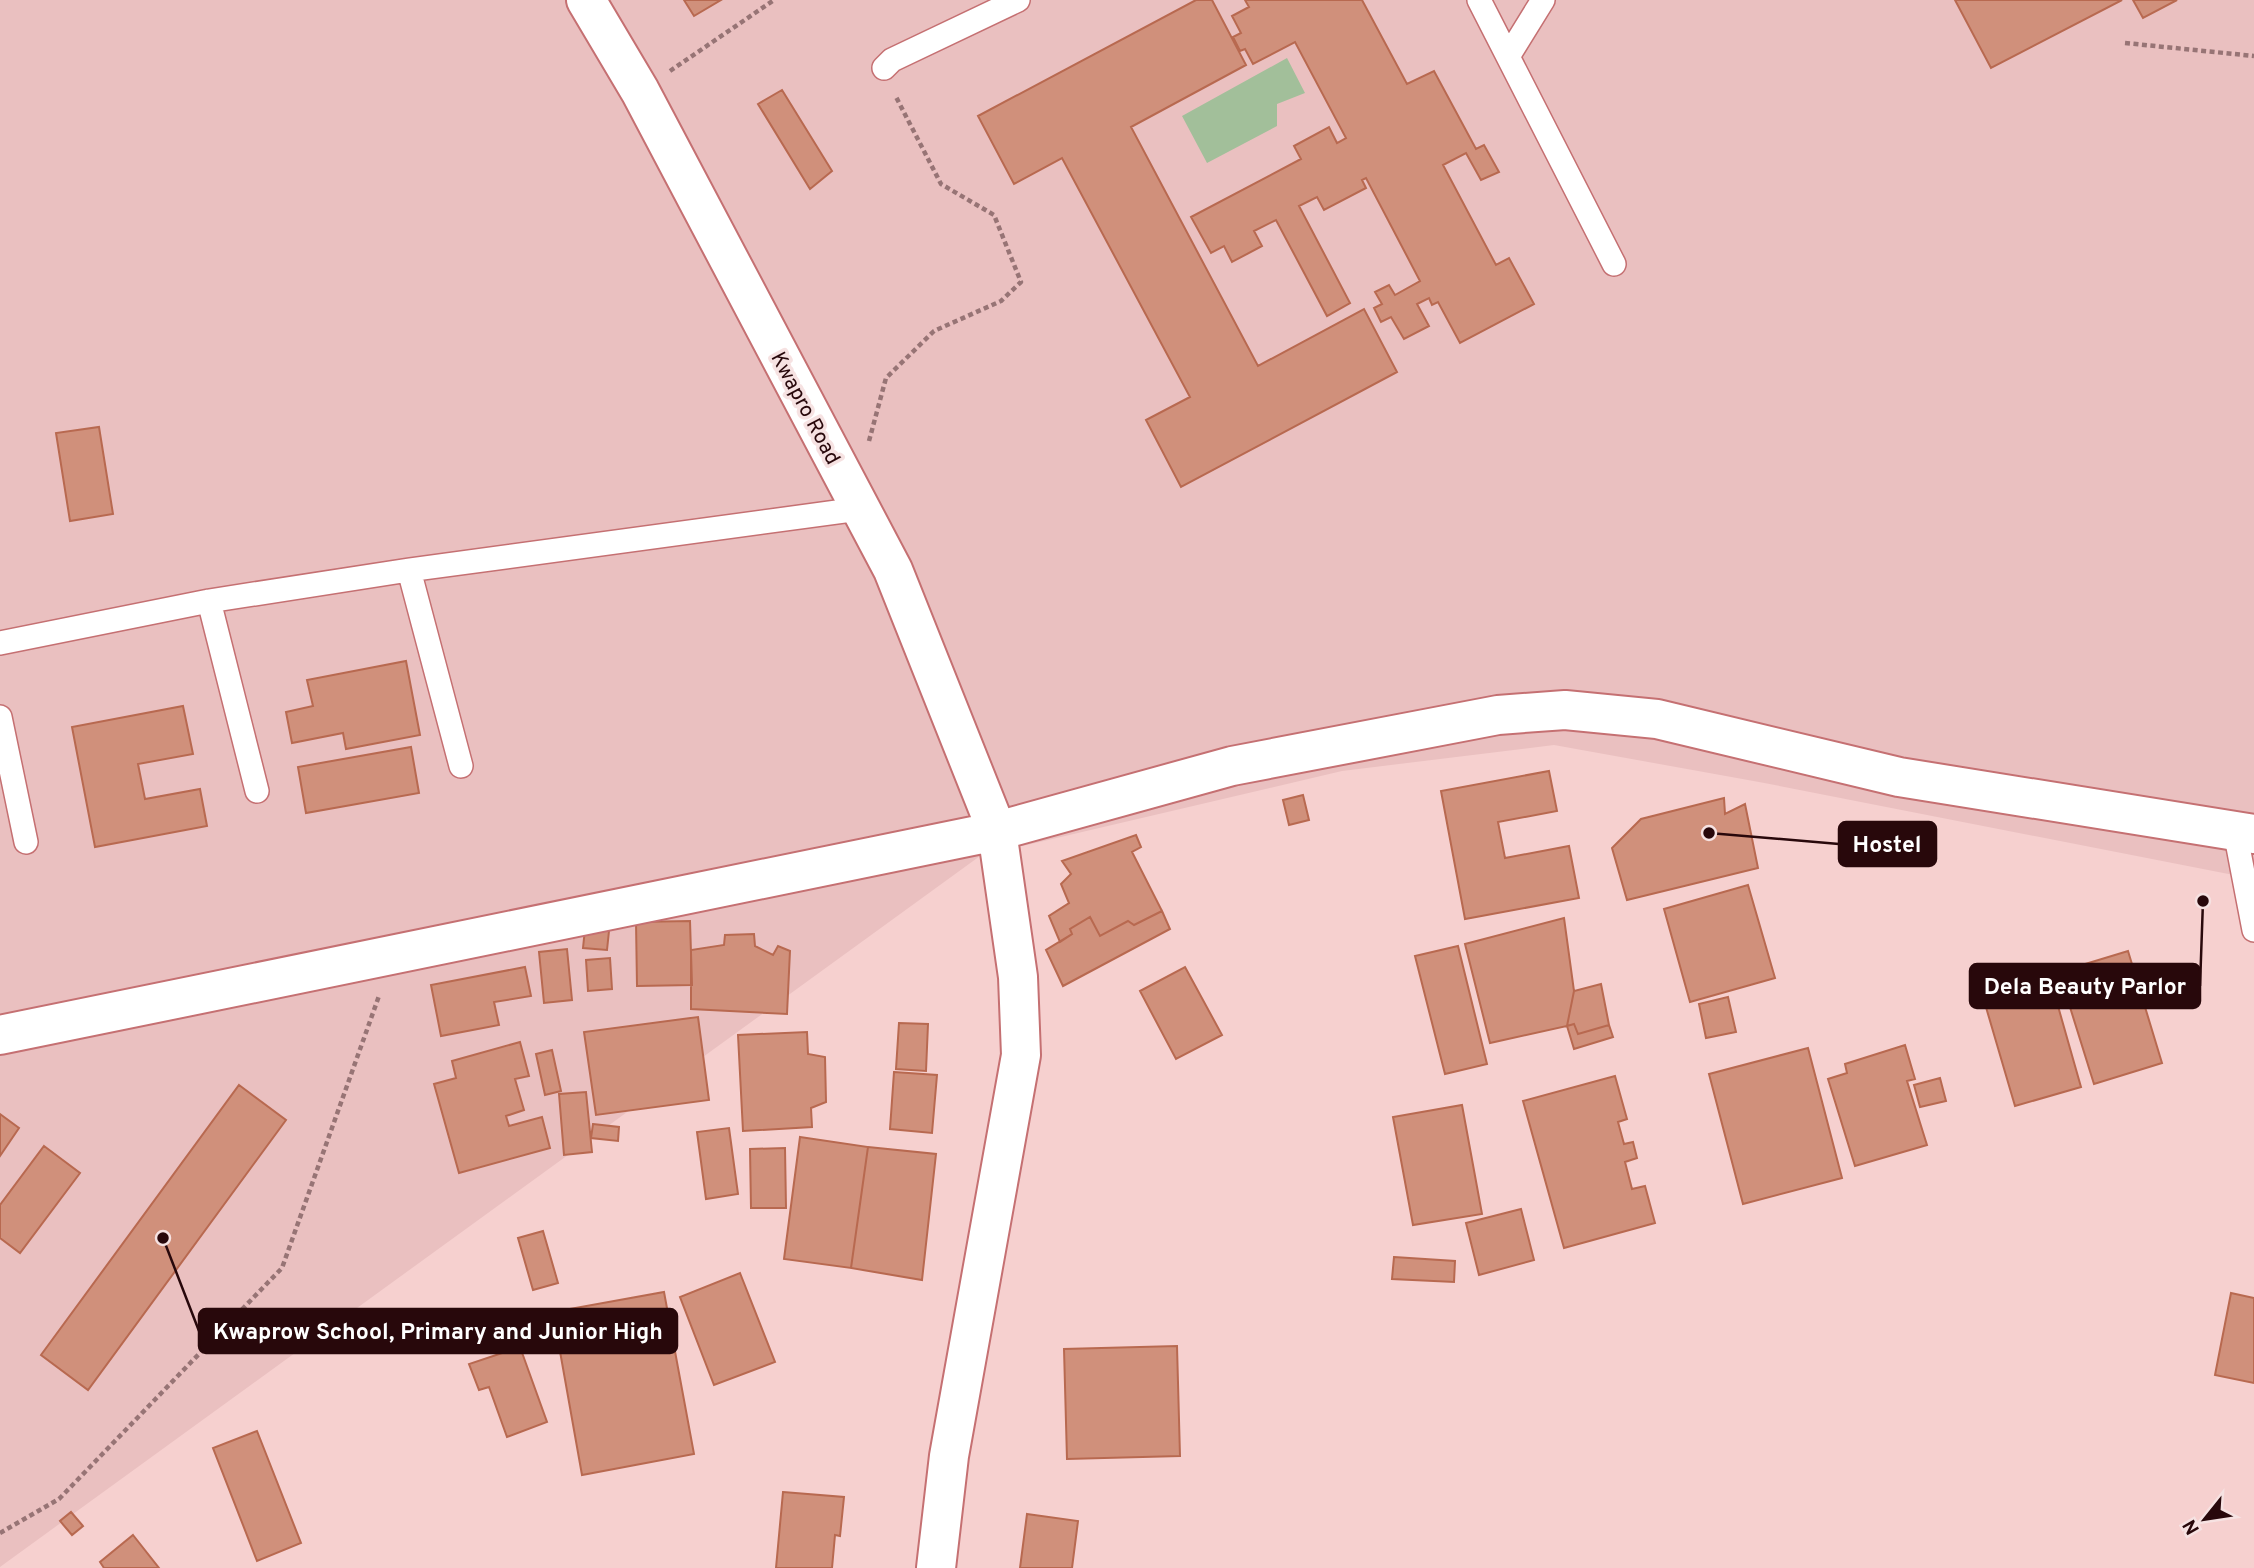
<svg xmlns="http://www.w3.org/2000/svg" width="2254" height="1568" viewBox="0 0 2254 1568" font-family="Overpass,sans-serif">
<rect width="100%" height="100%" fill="#f6d0cf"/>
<path fill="#eac0c0" d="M 0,0 L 2254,0 L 2254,879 L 1759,782 L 1554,745 L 1342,771 L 980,856 L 0,1567 Z"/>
<path fill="#a2bf9a" d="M 1287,58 L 1305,93 L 1277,104 L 1277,126 L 1207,163 L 1182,116 Z"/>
<path fill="#d0907b" stroke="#b86950" stroke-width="2" d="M 684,0 L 721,0 L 694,16 Z
M 1196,0 L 1212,0 L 1246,65 L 1131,127 L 1258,366 L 1364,309 L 1397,372 L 1181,487 L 1146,420 L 1190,397 L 1062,158 L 1014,184 L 978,116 Z
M 1245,0 L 1362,0 L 1407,84 L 1434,71 L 1476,149 L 1484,145 L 1499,172 L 1481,180 L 1466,153 L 1443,165 L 1496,265 L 1509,258 L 1534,304 L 1460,343 L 1438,302 L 1432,305 L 1429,298 L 1417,304 L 1429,326 L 1404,339 L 1391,317 L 1381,322 L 1374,308 L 1382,304 L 1375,292 L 1389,285 L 1395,295 L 1420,281 L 1366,178 L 1362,180 L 1366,188 L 1324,210 L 1317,197 L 1299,206 L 1350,303 L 1327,316 L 1276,220 L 1254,231 L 1262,246 L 1232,262 L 1224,246 L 1211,253 L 1191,217 L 1301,159 L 1294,146 L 1329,127 L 1337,143 L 1346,138 L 1295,42 L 1253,64 L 1245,49 L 1240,51 L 1233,37 L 1241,33 L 1232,16 L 1249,7 Z
M 1955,0 L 2122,0 L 1991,68 Z
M 2133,0 L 2177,0 L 2143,18 Z
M 782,90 L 832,171 L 810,189 L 758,104 Z
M 99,427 L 113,514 L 70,521 L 56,433 Z
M 406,661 L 420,735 L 346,749 L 343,733 L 292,743 L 286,712 L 313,706 L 307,680 Z
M 183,706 L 193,754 L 138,764 L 145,799 L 200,789 L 207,826 L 95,847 L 72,727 Z
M 411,747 L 419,793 L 306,813 L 298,767 Z
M 1549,771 L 1557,811 L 1498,822 L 1505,858 L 1569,846 L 1579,898 L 1465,919 L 1441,791 Z
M 1303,795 L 1309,820 L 1289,825 L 1283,800 Z
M 1724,798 L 1725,814 L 1745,804 L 1758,868 L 1627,900 L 1612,848 L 1641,819 Z
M 1136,835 L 1141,847 L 1132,852 L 1162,911 L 1134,925 L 1128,921 L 1100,936 L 1090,917 L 1070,929 L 1072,934 L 1060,942 L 1049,916 L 1069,903 L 1061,884 L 1071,874 L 1062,861 Z
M 1748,885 L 1775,978 L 1690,1002 L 1664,909 Z
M 1162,911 L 1170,929 L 1063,986 L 1046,950 L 1072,934 L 1070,929 L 1090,917 L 1100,936 L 1128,921 L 1134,925 Z
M 1564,918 L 1574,991 L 1567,1026 L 1490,1043 L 1465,944 Z
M 690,921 L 692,985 L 637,986 L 636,922 Z
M 585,929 L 609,931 L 607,950 L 583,948 Z
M 754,934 L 755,946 L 773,955 L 778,946 L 790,951 L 787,1014 L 691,1009 L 691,950 L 724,945 L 725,935 Z
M 1458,946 L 1487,1064 L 1445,1074 L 1415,956 Z
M 567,949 L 572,1000 L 544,1003 L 539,952 Z
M 2128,951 L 2162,1063 L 2094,1084 L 2059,972 Z
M 610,958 L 612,989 L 588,991 L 586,960 Z
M 525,967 L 531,996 L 494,1002 L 499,1025 L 441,1036 L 431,985 Z
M 1185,967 L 1222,1035 L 1176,1059 L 1140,991 Z
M 2050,978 L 2081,1087 L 2015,1106 L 1983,997 Z
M 1601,984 L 1609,1025 L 1578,1034 L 1574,1024 L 1567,1026 L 1574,991 Z
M 1728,997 L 1736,1032 L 1706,1038 L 1699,1004 Z
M 698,1017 L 709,1100 L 596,1115 L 584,1032 Z
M 899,1023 L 928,1024 L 926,1071 L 896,1069 Z
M 1574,1024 L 1578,1034 L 1609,1025 L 1613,1037 L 1574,1049 L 1567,1026 Z
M 807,1032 L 808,1054 L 825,1057 L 826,1102 L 811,1108 L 812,1127 L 743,1131 L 738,1035 Z
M 520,1042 L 529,1076 L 515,1079 L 524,1110 L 506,1116 L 509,1126 L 542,1117 L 550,1148 L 459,1173 L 434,1084 L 456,1078 L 452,1061 Z
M 1905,1045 L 1915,1079 L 1907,1081 L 1927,1145 L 1855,1166 L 1828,1079 L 1847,1073 L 1845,1064 Z
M 1808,1048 L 1842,1178 L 1743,1204 L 1709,1074 Z
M 552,1050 L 561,1091 L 545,1095 L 536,1054 Z
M 894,1072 L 937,1075 L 932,1133 L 890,1129 Z
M 1615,1076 L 1627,1119 L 1618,1122 L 1624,1144 L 1633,1142 L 1637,1158 L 1625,1162 L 1632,1189 L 1645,1186 L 1655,1223 L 1564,1248 L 1523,1101 Z
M 1940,1078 L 1946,1101 L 1920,1107 L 1914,1085 Z
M 239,1085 L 286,1120 L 88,1390 L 41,1355 Z
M 586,1092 L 592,1152 L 564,1155 L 559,1094 Z
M 1462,1105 L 1482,1214 L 1413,1225 L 1393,1117 Z
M 0,1114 L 19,1128 L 0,1156 Z
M 593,1124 L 619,1127 L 618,1141 L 591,1138 Z
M 729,1128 L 738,1194 L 706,1199 L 697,1132 Z
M 800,1137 L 868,1147 L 851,1268 L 784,1259 Z
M 44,1146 L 80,1173 L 20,1253 L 0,1238 L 0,1205 Z
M 868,1147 L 936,1154 L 922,1280 L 851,1268 Z
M 785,1148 L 786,1208 L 751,1208 L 750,1149 Z
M 1521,1209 L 1534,1260 L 1479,1275 L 1466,1223 Z
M 543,1231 L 558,1283 L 533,1290 L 518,1238 Z
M 1394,1257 L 1455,1261 L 1454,1282 L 1392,1279 Z
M 740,1273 L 775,1362 L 714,1385 L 680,1297 Z
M 664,1292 L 694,1454 L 582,1475 L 553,1312 Z
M 2231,1293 L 2254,1298 L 2254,1383 L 2215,1375 Z
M 1177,1346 L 1180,1456 L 1067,1459 L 1064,1349 Z
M 520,1347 L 547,1422 L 507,1437 L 489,1387 L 479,1390 L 469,1364 Z
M 257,1431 L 301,1543 L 257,1561 L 213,1448 Z
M 783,1492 L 844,1497 L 840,1536 L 835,1535 L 832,1568 L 776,1568 Z
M 71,1512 L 83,1526 L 72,1535 L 60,1521 Z
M 1027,1514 L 1078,1521 L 1072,1568 L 1020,1568 Z
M 133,1535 L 159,1568 L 104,1568 L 100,1562 Z"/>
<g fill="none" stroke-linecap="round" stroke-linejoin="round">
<defs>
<path id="service" d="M 1479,0 L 1614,264
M 1509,55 L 1543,0
M 884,68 L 892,60 L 1018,0
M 409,570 L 461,766
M 209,601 L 257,791
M 0,643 L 209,601 L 409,570 L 859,509
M 0,717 L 26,842
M 2235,831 L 2254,930"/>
<path id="minor" d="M 586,0 L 640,91 L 893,570 L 997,831 L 1018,977 L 1021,1055 L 949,1456 L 936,1568
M 0,1035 L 997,831 L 1232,766 L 1498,715 L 1565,710 L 1657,719 L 1899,777 L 2254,834"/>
</defs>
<use href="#service" stroke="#c57072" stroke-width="26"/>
<use href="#minor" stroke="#c57072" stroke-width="42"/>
<path stroke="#977475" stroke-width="4.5" stroke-dasharray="5 3.5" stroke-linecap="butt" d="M 2125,43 L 2254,56
M 670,71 L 774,0
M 869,441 L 886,378 L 934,331 L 1001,301 L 1021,282 L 994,215 L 941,184 L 895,95
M 0,1533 L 59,1499 L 282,1268 L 379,996"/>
<use href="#service" stroke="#fff" stroke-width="23"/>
<use href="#minor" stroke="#fff" stroke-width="38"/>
</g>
<g text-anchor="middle" stroke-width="7" stroke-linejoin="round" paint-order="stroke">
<g font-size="21" fill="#28080b" stroke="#f6e2e2">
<text transform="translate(806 408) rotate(62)" y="7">Kwapro Road</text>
</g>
</g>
<path fill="none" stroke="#28080b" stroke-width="2.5" d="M1709 833L1839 844M2203 901L2200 986M163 1238L199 1331"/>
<g fill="#28080b" stroke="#f6e2e2" stroke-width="2.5">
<circle cx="1709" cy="833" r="7"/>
<circle cx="2203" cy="901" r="7"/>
<circle cx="163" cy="1238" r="7"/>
</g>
<g fill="#28080b" stroke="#28080b" stroke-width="2.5">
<rect x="1839" y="822" width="97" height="44" rx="7"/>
<rect x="1970" y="964" width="230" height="44" rx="7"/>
<rect x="199" y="1309" width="478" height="44" rx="7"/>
</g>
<g font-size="23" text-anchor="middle" font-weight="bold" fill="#fff">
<text x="1887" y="852">Hostel</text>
<text x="2085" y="994">Dela Beauty Parlor</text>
<text x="438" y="1339">Kwaprow School, Primary and Junior High</text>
</g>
<g transform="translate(2205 1519) rotate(240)" stroke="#f6e2e2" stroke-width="5" paint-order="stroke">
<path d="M0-5L12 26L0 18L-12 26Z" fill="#28080b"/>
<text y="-10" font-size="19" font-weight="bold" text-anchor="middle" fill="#28080b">N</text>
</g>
</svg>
